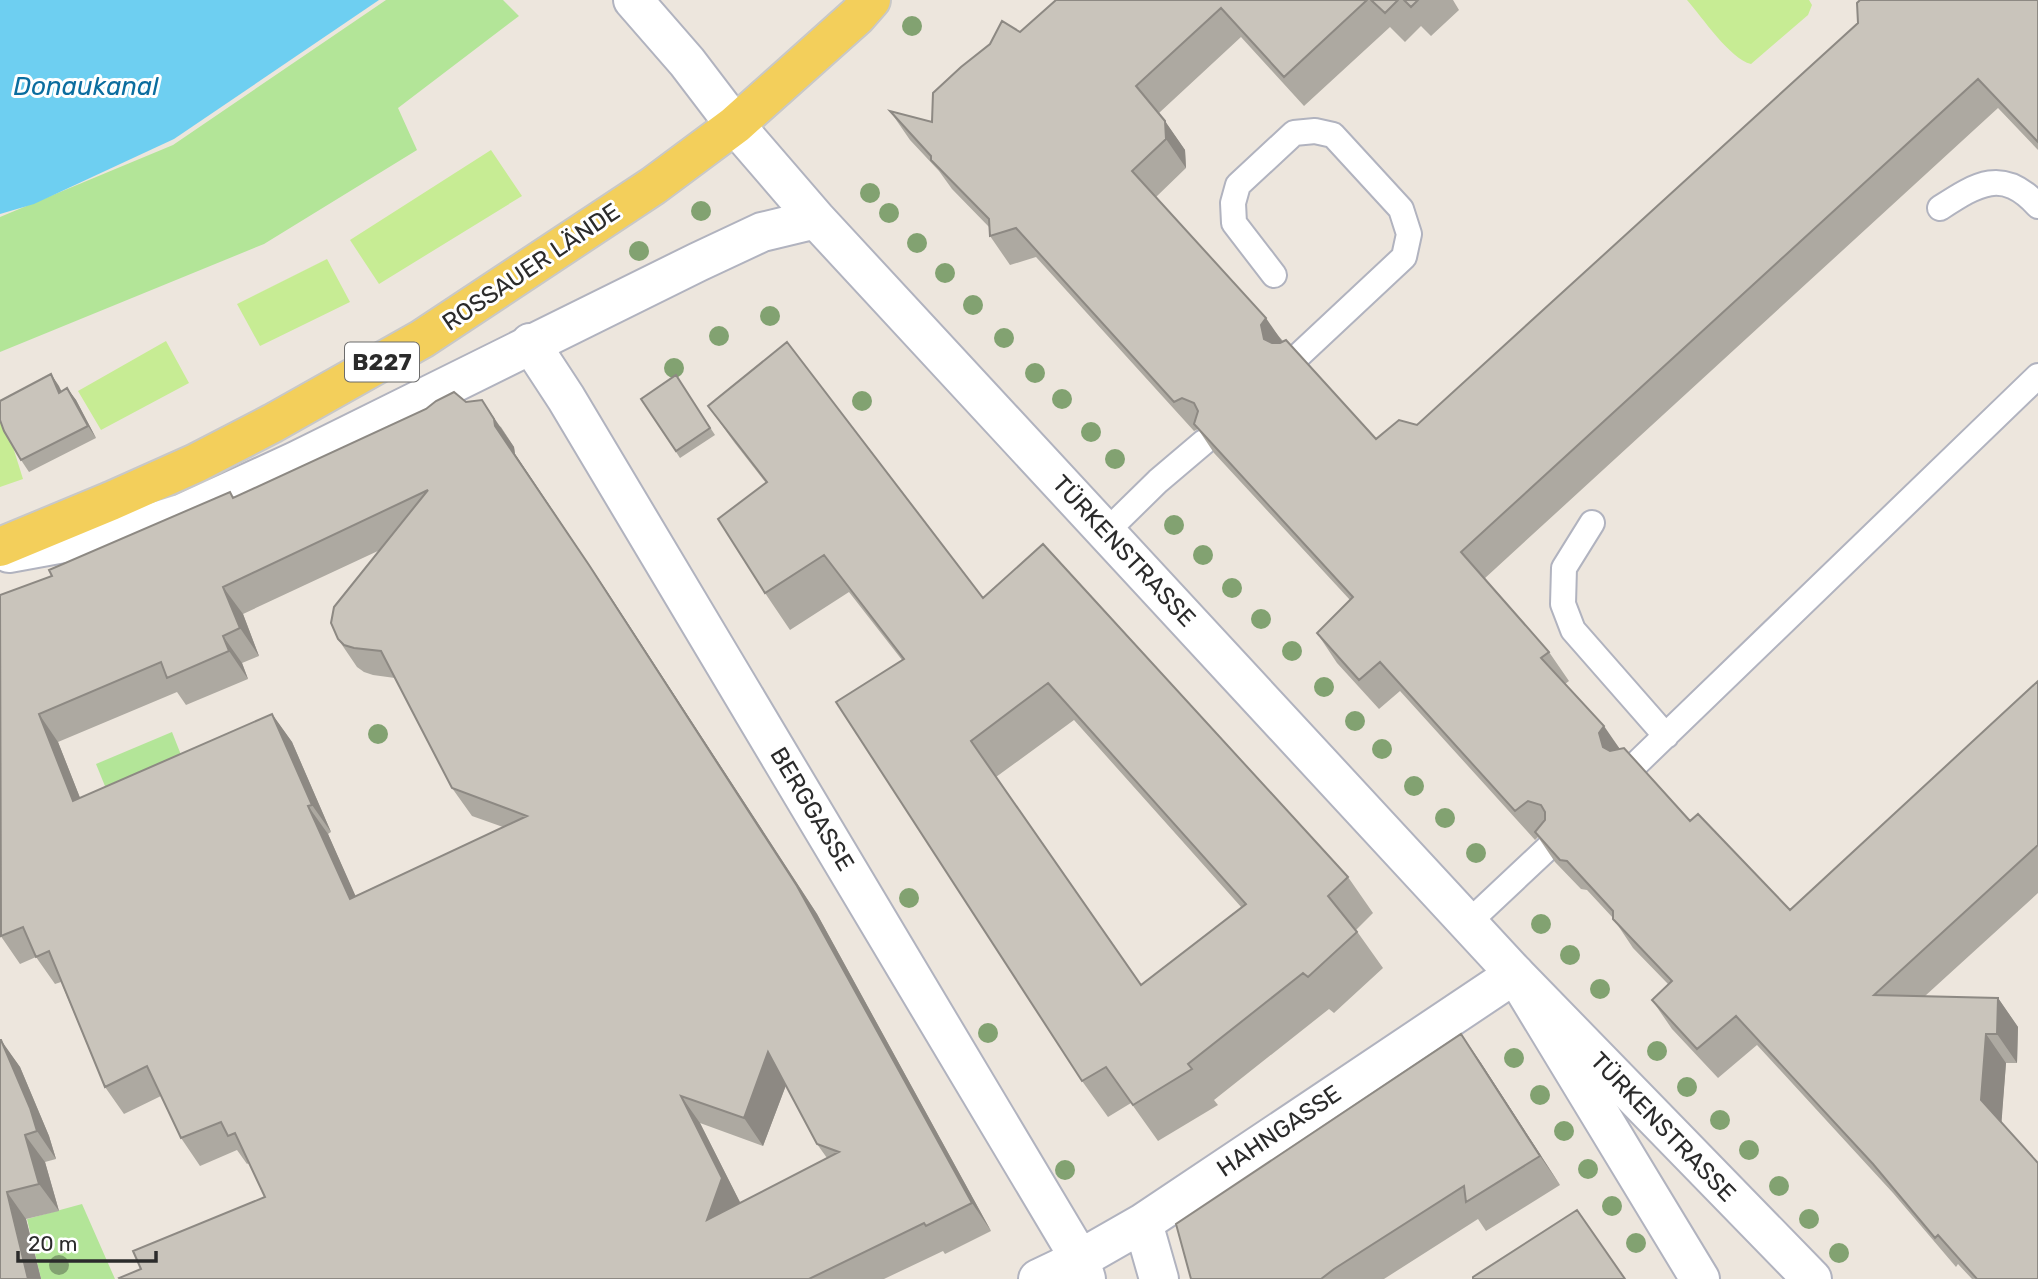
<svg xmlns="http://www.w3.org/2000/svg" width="2038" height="1279" viewBox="0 0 2038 1279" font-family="Rubik,sans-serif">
<rect width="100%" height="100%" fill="#ede6dd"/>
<path fill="#b3e598" d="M 386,0 L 503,0 L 519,16 L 398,108 L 417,150 L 264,244 L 0,352 L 0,217 L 173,145 Z
M 172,732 L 185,765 L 109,796 L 96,764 Z
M 82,1204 L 115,1279 L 41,1279 L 27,1219 Z"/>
<path fill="#c7ec94" d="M 1687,0 L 1809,0 L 1812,5 L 1808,15 L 1751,64 C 1730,59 1702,17 1687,0 Z
M 491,150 L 522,196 L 379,284 L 350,240 Z
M 327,259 L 350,302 L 260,346 L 237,304 Z
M 166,341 L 189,383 L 101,430 L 78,391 Z
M 0,412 L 2,412 L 23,479 L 0,487 Z"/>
<path fill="#6ecff1" d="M 0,0 L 379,0 L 174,139 L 34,204 L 0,214 Z"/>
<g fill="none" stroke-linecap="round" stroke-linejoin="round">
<defs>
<path id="lane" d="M 1940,208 C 1977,184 2003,167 2038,206
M 1274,275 L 1234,223 L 1233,203 L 1238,185 L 1294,133 L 1315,131 L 1333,135 L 1401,209 L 1409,234 L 1404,257 L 1296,358
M 1592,523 L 1564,568 L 1563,604 L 1573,630 L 1666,736
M 1106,532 L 1158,481 L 1204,442
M 1634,766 L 2038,376
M 1469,922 L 1551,845"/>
<path id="street" d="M 530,343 L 566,398 L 1080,1259 L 1086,1279
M 1143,1223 L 1159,1279
M 1038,1279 L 1080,1259 L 1143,1223 L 1515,974 L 1700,1279"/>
<path id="secondary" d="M 633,0 L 687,62 L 735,125 L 816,219 L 1515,974 L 1812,1279
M 9,553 L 124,532 L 183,513 L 296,461 L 698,262 L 762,232 L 816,219"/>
<path id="primary" d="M 0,547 L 111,501 L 196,463 L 273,423 L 422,339 L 653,186 L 696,154 L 735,125 L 857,16 L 871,0"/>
</defs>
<use href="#lane" stroke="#b1b3bf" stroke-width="28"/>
<use href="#street" stroke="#b1b3bf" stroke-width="42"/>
<use href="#secondary" stroke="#b1b3bf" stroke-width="42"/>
<use href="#primary" stroke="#c8c8c8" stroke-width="42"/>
<use href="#lane" stroke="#fff" stroke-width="24"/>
<use href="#street" stroke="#fff" stroke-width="38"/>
<use href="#secondary" stroke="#fff" stroke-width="38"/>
<use href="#primary" stroke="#f3cf5b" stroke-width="38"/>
</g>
<g fill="#82a271">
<circle cx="912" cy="26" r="10"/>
<circle cx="870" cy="193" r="10"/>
<circle cx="701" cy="211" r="10"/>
<circle cx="889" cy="213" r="10"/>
<circle cx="917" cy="243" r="10"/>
<circle cx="639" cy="251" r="10"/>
<circle cx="945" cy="273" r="10"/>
<circle cx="973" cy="305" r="10"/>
<circle cx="770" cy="316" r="10"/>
<circle cx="719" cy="336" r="10"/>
<circle cx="1004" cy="338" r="10"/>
<circle cx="674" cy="368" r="10"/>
<circle cx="1035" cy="373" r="10"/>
<circle cx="1062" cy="399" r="10"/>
<circle cx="862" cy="401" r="10"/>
<circle cx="1091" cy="432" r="10"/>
<circle cx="1115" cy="459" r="10"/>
<circle cx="1174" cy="525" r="10"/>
<circle cx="1203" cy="555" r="10"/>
<circle cx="1232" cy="588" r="10"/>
<circle cx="1261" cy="619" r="10"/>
<circle cx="1292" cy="651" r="10"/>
<circle cx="1324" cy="687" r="10"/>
<circle cx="1355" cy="721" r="10"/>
<circle cx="378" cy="734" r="10"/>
<circle cx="1382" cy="749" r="10"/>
<circle cx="1414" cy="786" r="10"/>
<circle cx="1445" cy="818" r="10"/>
<circle cx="1476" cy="853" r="10"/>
<circle cx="909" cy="898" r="10"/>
<circle cx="1541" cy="924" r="10"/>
<circle cx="1570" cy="955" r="10"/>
<circle cx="1600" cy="989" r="10"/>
<circle cx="988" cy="1033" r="10"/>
<circle cx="1657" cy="1051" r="10"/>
<circle cx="1514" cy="1058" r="10"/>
<circle cx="1687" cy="1087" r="10"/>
<circle cx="1540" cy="1095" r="10"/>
<circle cx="1720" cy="1120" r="10"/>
<circle cx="1564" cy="1131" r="10"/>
<circle cx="1749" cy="1150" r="10"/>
<circle cx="1588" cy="1169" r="10"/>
<circle cx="1065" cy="1170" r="10"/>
<circle cx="1779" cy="1186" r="10"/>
<circle cx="1612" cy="1206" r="10"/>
<circle cx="1809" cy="1219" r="10"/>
<circle cx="1636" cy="1243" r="10"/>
<circle cx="1839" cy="1253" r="10"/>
<circle cx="59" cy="1265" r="10"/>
</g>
<path fill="#ada9a1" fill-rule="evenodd" d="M 1056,0 L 1453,0 L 1459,10 L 1431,36 L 1421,26 L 1405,42 L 1390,27 L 1304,106 L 1241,37 L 1159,113 L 1185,150 L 1186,168 L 1156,197 L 1283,341 L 1376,439 L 1417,425 L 2038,0 L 2038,150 L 1998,108 L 1484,579 L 1549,652 L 1569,681 L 1565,684 L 1620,749 L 1690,821 L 1790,910 L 2038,681 L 2038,893 L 1925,996 L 1998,998 L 2018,1027 L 2017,1063 L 2006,1063 L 2001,1123 L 2038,1279 L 1972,1279 L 1958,1264 L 1956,1267 L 1893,1193 L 1757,1045 L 1718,1078 L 1672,1029 L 1652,1000 L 1668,984 L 1633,948 L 1613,918 L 1587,890 L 1581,889 L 1555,862 L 1538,837 L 1535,840 L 1400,691 L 1379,709 L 1337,663 L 1317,633 L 1350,600 L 1214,453 L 1198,429 L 1194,431 L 1036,257 L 1010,265 L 990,236 L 990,228 L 952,189 L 939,171 L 910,140 L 890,111 L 932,122 L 1020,32 Z
M 51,374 L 61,391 L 67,388 L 76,400 L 96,438 L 29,472 L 21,460 Z
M 676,375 L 715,435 L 680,458 L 641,399 Z
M 466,402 L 501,427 L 514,447 L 515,454 L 608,593 L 817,914 L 991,1231 L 945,1254 L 943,1251 L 884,1279 L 120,1279 L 141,1269 L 265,1197 L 249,1163 L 247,1164 L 237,1150 L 200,1166 L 181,1138 L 161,1096 L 124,1114 L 105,1087 L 61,982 L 55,984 L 36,957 L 20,964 L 0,935 L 52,576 L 230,492 L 233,498 ZM 380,550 L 338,639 L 357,667 L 364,672 L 373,675 L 395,678 L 452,788 L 472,816 L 503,827 L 355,896 L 328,834 L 331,832 L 292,742 L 272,714 L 80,798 L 58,742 L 177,692 L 186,705 L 248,679 L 242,663 L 259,656 L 243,614 ZM 786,1085 L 817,1144 L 827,1158 L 740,1203 L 700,1123 L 763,1146 Z
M 708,406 L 983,598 L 1348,877 L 1373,913 L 1356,930 L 1383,968 L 1334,1013 L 1329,1009 L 1214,1100 L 1218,1105 L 1158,1141 L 1131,1103 L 1108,1117 L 1082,1081 L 902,660 L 849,592 L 790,630 L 765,593 L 766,483 L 734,442 ZM 1074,720 L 1242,908 L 1141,985 L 996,777 Z
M 1461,1034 L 1481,1063 L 1560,1185 L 1486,1231 L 1478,1219 L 1384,1279 L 1191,1279 Z
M 0,1040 L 20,1067 L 49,1136 L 56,1159 L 45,1162 L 59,1211 L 26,1219 L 41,1279 L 0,1279 Z"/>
<path fill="#8d8983" d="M 1165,121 L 1185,150 L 1186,168 L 1166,139 Z
M 1266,318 L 1286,347 L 1282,354 L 1264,339 L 1261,325 Z
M 51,374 L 59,386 L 68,405 L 59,393 Z
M 67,388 L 76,400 L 96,438 L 88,426 Z
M 482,400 L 514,447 L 515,454 L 608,593 L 817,914 L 991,1231 L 972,1203 L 495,426 Z
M 223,587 L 243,614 L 259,656 L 240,628 Z
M 223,636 L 242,663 L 248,679 L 229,651 Z
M 39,714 L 58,742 L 92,828 L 73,801 Z
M 272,714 L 292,742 L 331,832 L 312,805 Z
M 1604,726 L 1624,755 L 1620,763 L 1603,747 L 1599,733 Z
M 308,806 L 328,834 L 369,926 L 350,899 Z
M 1998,998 L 2018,1027 L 2017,1063 L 1997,1034 Z
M 1461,1034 L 1481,1063 L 1560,1185 L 1540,1156 Z
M 1986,1034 L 2006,1063 L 2001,1129 L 1981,1100 Z
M 1,1040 L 20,1067 L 49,1136 L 56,1159 L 37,1131 Z
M 768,1052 L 788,1080 L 763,1146 L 744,1118 Z
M 681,1096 L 700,1123 L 742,1206 L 707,1220 Z
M 25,1135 L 45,1162 L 59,1211 L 39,1184 Z
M 7,1192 L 26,1219 L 41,1279 L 28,1279 Z"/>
<path fill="#c9c4bb" stroke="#8d8983" stroke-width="2" fill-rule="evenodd" d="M 1056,0 L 1367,0 L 1284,77 L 1221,8 L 1136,86 L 1165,121 L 1166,139 L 1132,171 L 1266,318 L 1261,325 L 1264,339 L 1272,343 L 1280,343 L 1286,340 L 1376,439 L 1399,420 L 1417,425 L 1858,23 L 1857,3 L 1860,0 L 2038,0 L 2038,142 L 1978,79 L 1461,552 L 1549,652 L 1541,658 L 1604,726 L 1599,733 L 1603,747 L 1610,751 L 1624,748 L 1690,821 L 1698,814 L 1790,910 L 2038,681 L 2038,845 L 1874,995 L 1998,998 L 1997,1034 L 1986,1034 L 1981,1100 L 2038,1163 L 2038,1279 L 1977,1279 L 1938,1235 L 1935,1238 L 1873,1164 L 1736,1016 L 1697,1049 L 1652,1000 L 1672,981 L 1613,919 L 1613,911 L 1567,861 L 1560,860 L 1535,832 L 1545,820 L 1545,812 L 1541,805 L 1528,801 L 1515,811 L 1380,662 L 1359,680 L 1317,633 L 1353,597 L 1194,424 L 1198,411 L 1194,403 L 1182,398 L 1174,402 L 1016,228 L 990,236 L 989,219 L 931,160 L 931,156 L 890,111 L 932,122 L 933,93 L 961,67 L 990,44 L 1002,21 L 1020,32 Z
M 1371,0 L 1398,0 L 1385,13 Z
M 1404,0 L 1418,0 L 1411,7 Z
M 787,342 L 983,598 L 1043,544 L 1348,877 L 1328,896 L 1357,932 L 1308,977 L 1303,973 L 1188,1064 L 1192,1069 L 1133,1105 L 1106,1067 L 1082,1081 L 836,702 L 904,659 L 824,555 L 765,593 L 718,519 L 767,482 L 708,406 ZM 1048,683 L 1246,904 L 1141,985 L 971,741 Z
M 51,374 L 59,393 L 67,388 L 88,426 L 21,460 L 4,431 L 0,420 L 0,401 Z
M 676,375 L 710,428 L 676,451 L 641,399 Z
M 454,392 L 466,402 L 482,400 L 494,419 L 495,426 L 589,565 L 797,886 L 972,1203 L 926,1226 L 924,1223 L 809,1279 L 120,1279 L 119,1278 L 141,1269 L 133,1251 L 265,1197 L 235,1133 L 228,1136 L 221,1122 L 181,1138 L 147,1066 L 105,1087 L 49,951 L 36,957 L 23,927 L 1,936 L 0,595 L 52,576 L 49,570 L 230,492 L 233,498 L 426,409 L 436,401 ZM 428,490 L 334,607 L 331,623 L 338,639 L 344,645 L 354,648 L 381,651 L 452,788 L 527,816 L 350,899 L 308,806 L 312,805 L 272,714 L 73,801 L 39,714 L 161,662 L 167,678 L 229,651 L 223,636 L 240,628 L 223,587 ZM 768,1052 L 817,1144 L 839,1152 L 707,1220 L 722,1178 L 681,1096 L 744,1118 Z
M 1461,1034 L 1540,1156 L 1466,1202 L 1464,1186 L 1334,1269 L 1321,1279 L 1191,1279 L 1176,1224 Z
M 0,1040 L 1,1040 L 30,1108 L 37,1131 L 25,1135 L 39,1184 L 7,1192 L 28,1279 L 0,1279 Z
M 1577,1210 L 1625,1279 L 1473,1279 L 1473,1277 Z"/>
<g text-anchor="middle" stroke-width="6" stroke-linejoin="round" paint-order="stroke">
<rect fill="#fff" stroke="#6b6b6b" stroke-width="2" x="345" y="342.5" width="74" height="39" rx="5"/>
<g font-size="23" font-weight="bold" fill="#2b2b2b">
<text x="382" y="370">B227</text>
</g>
<g font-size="24" fill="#2b2b2b" stroke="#fff">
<text transform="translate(531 267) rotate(-34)" y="8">ROSSAUER LÄNDE</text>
<text transform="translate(1124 551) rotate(47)" y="8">TÜRKENSTRASSE</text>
<text transform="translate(812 809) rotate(59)" y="8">BERGGASSE</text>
<text transform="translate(1663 1127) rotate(46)" y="8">TÜRKENSTRASSE</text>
<text transform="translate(1279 1131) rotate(-34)" y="8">HAHNGASSE</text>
</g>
<g font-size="26" font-style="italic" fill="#0b6d9f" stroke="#fff">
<text x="86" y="95">Donaukanal</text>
</g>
</g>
<path d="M18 1251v10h138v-10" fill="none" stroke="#2b2b2b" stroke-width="3.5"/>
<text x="28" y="1251" font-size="21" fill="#2b2b2b" stroke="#ffffff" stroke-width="5" paint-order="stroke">20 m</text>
</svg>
